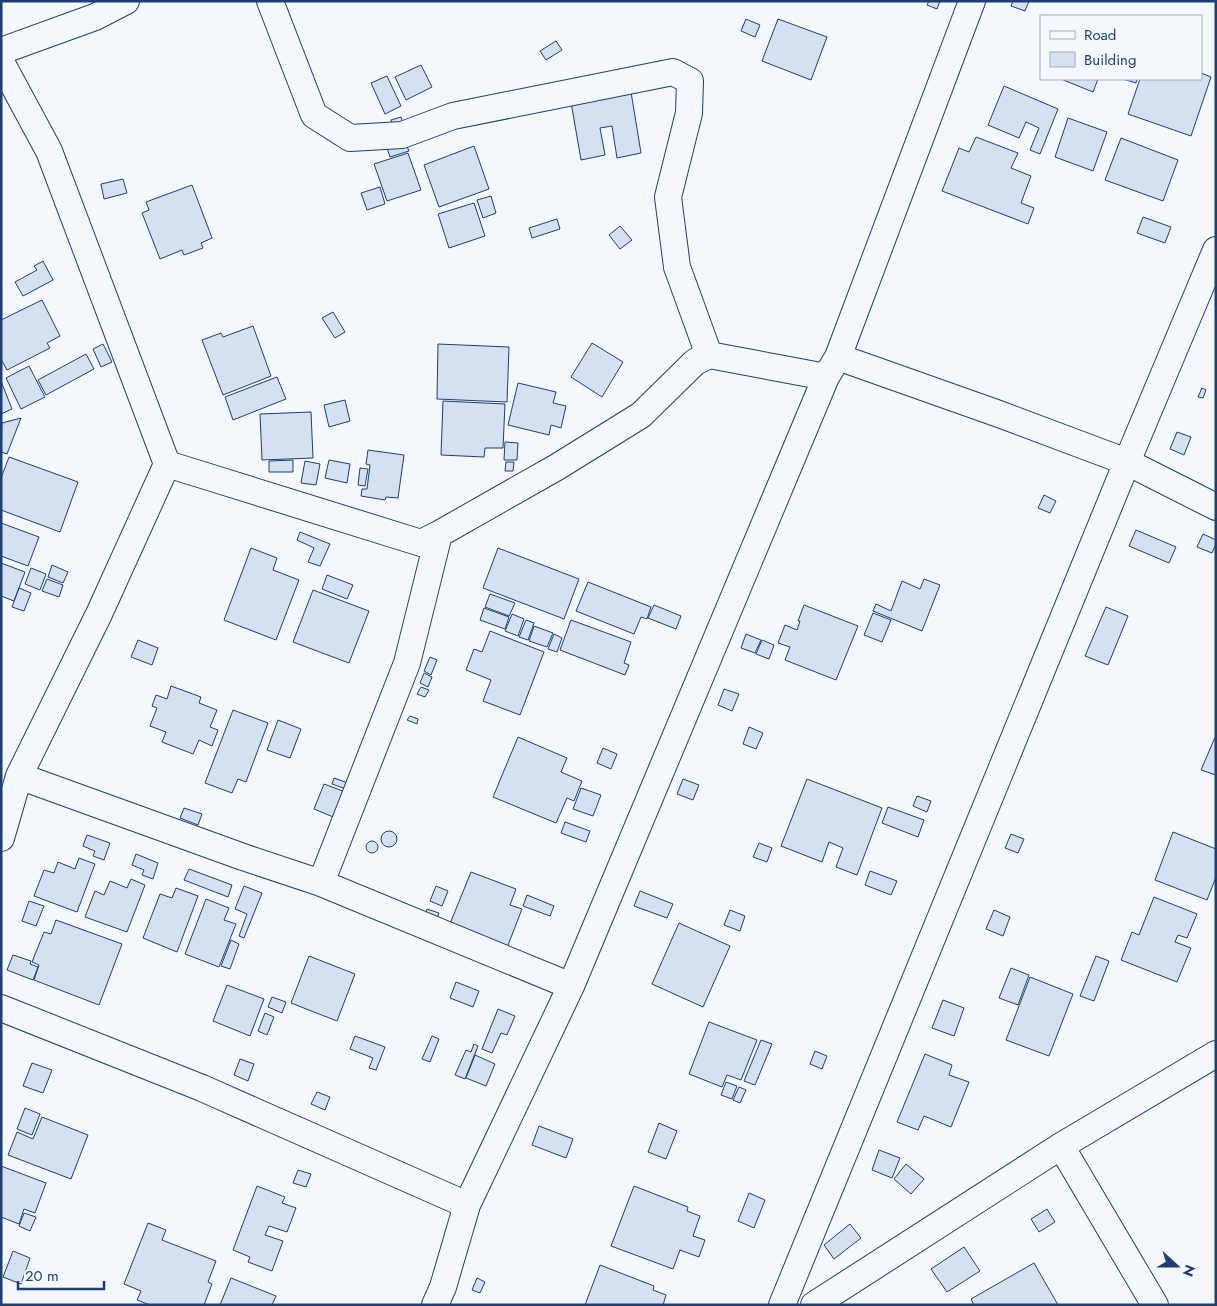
<svg xmlns="http://www.w3.org/2000/svg" width="1217" height="1306" viewBox="0 0 1217 1306" font-family="Jost,sans-serif">
<rect width="100%" height="100%" fill="#f4f7fb"/>
<path fill="#d5e0f0" stroke="#1d3f73" d="M 929,1 L 940,1 L 937,9 L 927,5 Z
M 1013,1 L 1029,1 L 1025,11 L 1011,6 Z
M 746,19 L 760,25 L 755,37 L 741,31 Z
M 778,19 L 827,37 L 811,80 L 762,61 Z
M 556,41 L 562,50 L 546,60 L 540,51 Z
M 421,65 L 432,87 L 406,100 L 395,77 Z
M 1201,73 L 1211,77 L 1191,136 L 1128,114 L 1140,79 L 1201,79 Z
M 387,76 L 401,106 L 385,114 L 371,83 Z
M 1061,79 L 1098,79 L 1093,92 Z
M 1123,79 L 1137,79 L 1136,83 Z
M 1004,86 L 1058,109 L 1040,154 L 1030,150 L 1039,128 L 1026,122 L 1019,138 L 988,125 Z
M 631,92 L 641,153 L 617,158 L 612,126 L 600,128 L 605,155 L 581,160 L 571,102 Z
M 401,117 L 404,127 L 394,130 L 391,120 Z
M 1068,118 L 1107,132 L 1093,171 L 1055,157 Z
M 976,137 L 1018,153 L 1011,168 L 1031,176 L 1021,203 L 1034,208 L 1028,224 L 942,191 L 959,148 L 969,152 Z
M 1121,138 L 1178,160 L 1163,201 L 1105,180 Z
M 405,142 L 409,151 L 390,157 L 387,148 Z
M 474,146 L 489,189 L 439,207 L 424,165 Z
M 408,153 L 421,190 L 387,201 L 374,164 Z
M 123,179 L 127,193 L 104,199 L 101,184 Z
M 192,185 L 212,238 L 201,243 L 203,248 L 184,255 L 182,250 L 160,259 L 142,213 L 149,210 L 146,202 Z
M 380,187 L 385,204 L 367,210 L 361,193 Z
M 491,196 L 496,213 L 483,218 L 477,200 Z
M 474,203 L 485,236 L 449,248 L 438,214 Z
M 1143,217 L 1171,227 L 1165,243 L 1137,233 Z
M 557,219 L 560,229 L 532,238 L 529,228 Z
M 620,226 L 632,240 L 620,249 L 609,235 Z
M 43,261 L 53,280 L 23,296 L 15,282 L 37,270 L 34,266 Z
M 42,300 L 60,336 L 47,343 L 50,348 L 7,370 L 1,359 L 1,320 Z
M 333,312 L 345,332 L 335,338 L 322,318 Z
M 253,326 L 271,376 L 223,395 L 202,340 L 221,333 L 223,337 Z
M 592,343 L 623,362 L 602,397 L 571,377 Z
M 103,344 L 112,362 L 101,367 L 93,349 Z
M 438,344 L 509,347 L 507,402 L 437,399 Z
M 86,354 L 94,369 L 46,395 L 38,380 Z
M 29,366 L 45,397 L 21,409 L 6,378 Z
M 277,377 L 286,399 L 233,420 L 225,397 Z
M 1,381 L 12,409 L 1,414 Z
M 518,383 L 556,392 L 553,403 L 566,406 L 561,428 L 551,425 L 549,435 L 508,425 Z
M 1202,388 L 1206,390 L 1203,398 L 1198,397 Z
M 345,400 L 350,421 L 329,427 L 324,405 Z
M 443,401 L 505,404 L 503,448 L 485,448 L 484,457 L 441,455 Z
M 311,412 L 313,458 L 262,460 L 260,414 Z
M 21,418 L 7,454 L 1,452 L 2,423 Z
M 1177,432 L 1191,437 L 1184,455 L 1170,449 Z
M 505,442 L 518,443 L 517,460 L 504,460 Z
M 368,450 L 404,455 L 398,498 L 386,497 L 385,500 L 361,496 L 362,489 L 367,489 L 370,465 L 366,464 Z
M 9,457 L 78,482 L 60,532 L 1,510 L 1,478 Z
M 293,460 L 293,472 L 269,472 L 269,461 Z
M 329,460 L 350,464 L 347,483 L 325,478 Z
M 305,461 L 320,464 L 316,485 L 301,483 Z
M 506,462 L 514,462 L 513,471 L 505,471 Z
M 360,468 L 368,469 L 365,486 L 358,485 Z
M 1044,495 L 1056,501 L 1050,513 L 1038,508 Z
M 1,523 L 39,537 L 28,566 L 1,556 Z
M 1136,530 L 1176,547 L 1169,563 L 1129,546 Z
M 300,532 L 330,544 L 320,566 L 308,562 L 314,548 L 297,540 Z
M 1203,534 L 1216,540 L 1216,544 L 1212,553 L 1197,547 Z
M 251,548 L 277,558 L 273,570 L 299,580 L 276,640 L 224,620 Z
M 498,548 L 579,579 L 564,619 L 483,588 Z
M 1,563 L 25,572 L 14,601 L 1,596 Z
M 52,565 L 68,572 L 63,583 L 48,577 Z
M 31,568 L 46,574 L 40,590 L 25,584 Z
M 327,575 L 353,585 L 347,599 L 322,589 Z
M 47,579 L 63,585 L 59,597 L 42,591 Z
M 924,579 L 940,585 L 922,631 L 873,611 L 876,604 L 891,611 L 902,581 L 920,589 Z
M 588,582 L 651,607 L 647,619 L 641,617 L 634,634 L 576,611 Z
M 19,588 L 31,593 L 24,611 L 12,607 Z
M 313,590 L 369,611 L 349,663 L 293,642 Z
M 490,594 L 515,603 L 509,616 L 485,607 Z
M 654,605 L 681,616 L 676,629 L 648,618 Z
M 804,605 L 858,626 L 836,680 L 785,660 L 790,647 L 778,643 L 785,625 L 797,630 L 800,621 L 798,621 Z
M 1106,607 L 1128,616 L 1108,665 L 1085,656 Z
M 484,608 L 509,617 L 505,629 L 480,620 Z
M 873,613 L 891,620 L 882,642 L 864,635 Z
M 512,614 L 524,619 L 518,636 L 505,631 Z
M 526,620 L 534,623 L 528,640 L 519,637 Z
M 571,620 L 631,642 L 624,663 L 629,665 L 625,675 L 560,650 Z
M 534,626 L 553,633 L 547,647 L 529,641 Z
M 490,631 L 544,652 L 520,715 L 483,701 L 491,680 L 466,670 L 474,649 L 482,652 Z
M 554,634 L 562,638 L 557,652 L 548,649 Z
M 746,634 L 761,640 L 755,653 L 741,648 Z
M 138,640 L 158,648 L 152,665 L 131,657 Z
M 762,640 L 774,645 L 769,659 L 756,654 Z
M 430,657 L 437,660 L 431,675 L 424,671 Z
M 424,673 L 432,677 L 428,687 L 420,683 Z
M 171,686 L 201,697 L 199,703 L 217,710 L 210,727 L 218,730 L 212,746 L 199,740 L 193,754 L 162,742 L 166,732 L 150,726 L 157,708 L 152,706 L 156,695 L 167,699 Z
M 421,687 L 429,690 L 425,697 L 417,694 Z
M 724,689 L 739,694 L 732,711 L 718,705 Z
M 233,710 L 268,723 L 246,782 L 238,779 L 232,793 L 205,783 Z
M 410,716 L 418,719 L 417,724 L 407,720 Z
M 278,720 L 301,729 L 290,758 L 267,750 Z
M 749,727 L 763,733 L 756,749 L 743,744 Z
M 1216,735 L 1216,775 L 1201,770 Z
M 518,737 L 567,758 L 561,772 L 582,781 L 574,801 L 567,798 L 556,823 L 493,797 Z
M 603,748 L 617,754 L 611,769 L 597,763 Z
M 334,778 L 348,783 L 346,789 L 332,784 Z
M 683,779 L 699,785 L 693,800 L 677,794 Z
M 807,779 L 882,808 L 857,875 L 836,867 L 843,848 L 829,842 L 822,862 L 781,846 Z
M 324,784 L 348,793 L 338,819 L 314,809 Z
M 581,788 L 601,795 L 593,816 L 573,809 Z
M 917,796 L 931,801 L 927,812 L 913,806 Z
M 888,807 L 924,820 L 918,837 L 882,823 Z
M 184,808 L 202,814 L 198,825 L 180,818 Z
M 565,822 L 590,831 L 586,842 L 561,833 Z
M381 839a8 8 0 1 1 16 0a8 8 0 1 1-16 0Z
M 1173,832 L 1216,849 L 1216,877 L 1207,900 L 1155,880 Z
M 1011,834 L 1024,839 L 1018,853 L 1005,848 Z
M 87,835 L 110,843 L 104,860 L 93,856 L 95,851 L 83,846 Z
M366 847a6 6 0 1 1 12 0a6 6 0 1 1-12 0Z
M 759,843 L 772,848 L 767,862 L 753,857 Z
M 136,854 L 158,863 L 153,879 L 142,875 L 144,870 L 132,865 Z
M 79,858 L 95,864 L 77,912 L 34,896 L 44,870 L 54,873 L 58,862 L 75,869 Z
M 189,869 L 232,885 L 228,897 L 184,880 Z
M 870,871 L 897,881 L 891,895 L 865,885 Z
M 471,872 L 516,889 L 510,905 L 522,909 L 505,953 L 447,931 Z
M 131,879 L 145,885 L 127,932 L 85,917 L 95,891 L 104,895 L 110,881 L 127,888 Z
M 244,886 L 262,893 L 244,938 L 239,936 L 247,914 L 235,909 Z
M 436,886 L 448,891 L 442,906 L 430,901 Z
M 176,888 L 198,896 L 177,952 L 143,938 L 160,894 L 172,898 Z
M 640,891 L 673,904 L 667,918 L 634,906 Z
M 527,895 L 554,906 L 550,916 L 523,906 Z
M 1154,897 L 1197,914 L 1187,938 L 1178,935 L 1175,942 L 1191,948 L 1177,982 L 1121,960 L 1132,932 L 1139,935 Z
M 206,899 L 229,908 L 224,920 L 236,924 L 219,967 L 185,954 Z
M 29,901 L 44,906 L 36,926 L 22,921 Z
M 427,909 L 439,913 L 434,926 L 422,922 Z
M 730,910 L 745,916 L 740,931 L 724,925 Z
M 994,910 L 1010,917 L 1003,936 L 986,929 Z
M 56,920 L 122,944 L 99,1005 L 34,980 L 39,965 L 32,962 L 44,932 L 51,934 Z
M 679,923 L 730,946 L 703,1007 L 652,984 Z
M 231,940 L 239,944 L 230,969 L 221,966 Z
M 13,955 L 31,961 L 30,964 L 38,967 L 33,980 L 7,970 Z
M 309,956 L 355,974 L 337,1021 L 291,1003 Z
M 1096,956 L 1109,961 L 1094,1001 L 1080,996 Z
M 1011,968 L 1029,975 L 1018,1005 L 999,998 Z
M 1030,977 L 1073,994 L 1049,1056 L 1006,1040 Z
M 456,982 L 479,991 L 473,1007 L 450,998 Z
M 227,985 L 264,999 L 250,1036 L 213,1021 Z
M 272,997 L 286,1002 L 282,1013 L 268,1007 Z
M 943,1000 L 964,1008 L 954,1036 L 932,1028 Z
M 498,1009 L 515,1016 L 507,1035 L 501,1033 L 492,1053 L 482,1049 Z
M 265,1013 L 274,1017 L 267,1035 L 258,1031 Z
M 709,1022 L 757,1040 L 741,1080 L 727,1075 L 722,1087 L 689,1074 Z
M 355,1036 L 385,1047 L 376,1070 L 369,1068 L 373,1058 L 350,1049 Z
M 432,1036 L 439,1039 L 430,1062 L 422,1059 Z
M 761,1040 L 772,1044 L 755,1085 L 744,1081 Z
M 474,1044 L 478,1046 L 465,1079 L 455,1075 L 466,1050 L 471,1052 Z
M 815,1051 L 827,1056 L 822,1069 L 810,1064 Z
M 925,1054 L 952,1065 L 949,1075 L 969,1082 L 951,1127 L 924,1116 L 918,1130 L 897,1122 Z
M 475,1055 L 495,1064 L 486,1086 L 466,1078 Z
M 240,1059 L 254,1064 L 248,1081 L 234,1075 Z
M 32,1063 L 52,1070 L 43,1093 L 23,1086 Z
M 726,1082 L 737,1086 L 732,1099 L 721,1095 Z
M 739,1087 L 746,1090 L 740,1103 L 733,1100 Z
M 317,1092 L 330,1097 L 325,1110 L 311,1104 Z
M 25,1108 L 40,1114 L 32,1135 L 17,1129 Z
M 42,1117 L 88,1135 L 71,1179 L 8,1155 L 17,1132 L 33,1139 Z
M 659,1123 L 677,1131 L 666,1159 L 648,1152 Z
M 539,1126 L 573,1139 L 566,1158 L 532,1145 Z
M 879,1150 L 900,1158 L 892,1178 L 872,1170 Z
M 906,1164 L 924,1179 L 911,1194 L 894,1179 Z
M 1,1166 L 46,1183 L 35,1213 L 24,1209 L 19,1224 L 1,1217 Z
M 298,1170 L 311,1174 L 306,1187 L 293,1183 Z
M 257,1186 L 285,1197 L 282,1203 L 296,1208 L 287,1232 L 269,1226 L 265,1235 L 283,1241 L 272,1271 L 248,1262 L 250,1257 L 233,1250 Z
M 634,1186 L 688,1207 L 687,1211 L 700,1216 L 693,1236 L 705,1240 L 699,1257 L 680,1250 L 673,1269 L 611,1246 Z
M 749,1193 L 765,1200 L 754,1228 L 738,1221 Z
M 1047,1209 L 1055,1222 L 1039,1232 L 1031,1219 Z
M 24,1213 L 36,1217 L 30,1231 L 19,1226 Z
M 148,1223 L 166,1230 L 162,1240 L 216,1261 L 208,1282 L 212,1284 L 204,1305 L 150,1305 L 137,1300 L 141,1291 L 124,1284 Z
M 850,1224 L 861,1238 L 834,1259 L 824,1245 Z
M 964,1247 L 980,1271 L 947,1292 L 931,1269 Z
M 13,1251 L 30,1258 L 21,1284 L 3,1277 Z
M 1034,1263 L 1058,1305 L 974,1305 L 971,1299 Z
M 600,1265 L 654,1286 L 653,1290 L 666,1295 L 663,1305 L 585,1305 Z
M 231,1278 L 276,1296 L 272,1305 L 220,1305 Z
M 477,1278 L 485,1282 L 480,1293 L 472,1290 Z"/>
<g fill="none" stroke-linecap="round" stroke-linejoin="round">
<defs>
<path id="street" d="M 270,1 L 314,115 L 350,138 L 402,135 L 453,116 L 673,72 L 690,81 L 689,113 L 668,197 L 677,267 L 709,355
M 1,51 L 95,17 L 126,1
M 1,62 L 49,151 L 167,464 L 421,543 L 439,534 L 557,467 L 641,415 L 695,362 L 709,355 L 826,377
M 838,357 L 999,414 L 1127,462 L 1216,507
M 19,776 L 243,857 L 321,883 L 571,986
M 1,838 L 19,776 L 99,614 L 167,464
M 321,883 L 407,663 L 439,534
M 1,1008 L 202,1088 L 467,1205
M 1061,1146 L 1155,1305
M 435,1305 L 443,1287 L 467,1205 L 571,986 L 826,377 L 838,357 L 972,1
M 782,1305 L 1127,462 L 1216,250
M 814,1305 L 1061,1146 L 1216,1054"/>
</defs>
<use href="#street" stroke="#1d3f73" stroke-width="28"/>
<use href="#street" stroke="#f4f7fb" stroke-width="26"/>
</g>
<rect width="1217" height="1306" fill="none" stroke="#1d3f73" stroke-width="5"/>
<rect x="1040" y="15" width="162" height="65" fill="#f4f7fb" stroke="#9eadc5"/>
<rect x="1050" y="31" width="25" height="8" fill="#f4f7fb" stroke="#9eadc5"/>
<text x="1084" y="40" font-size="15" fill="#1d3f73">Road</text>
<rect x="1050" y="52" width="25" height="15" fill="#d5e0f0" stroke="#9eadc5"/>
<text x="1084" y="65" font-size="15" fill="#1d3f73">Building</text>
<g transform="translate(1177 1266) rotate(111)" stroke="#f4f7fb" stroke-width="4" paint-order="stroke">
<path d="M0-4L9 19L0 12L-9 19Z" fill="#1d3f73"/>
<text y="-8" font-size="14" font-weight="bold" text-anchor="middle" fill="#1d3f73">N</text>
</g>
<path d="M18 1281v8h86v-8" fill="none" stroke="#1d3f73" stroke-width="2.5"/>
<text x="25" y="1281" font-size="15" fill="#1d3f73" stroke="#f4f7fb" stroke-width="4" paint-order="stroke">20 m</text>
</svg>
